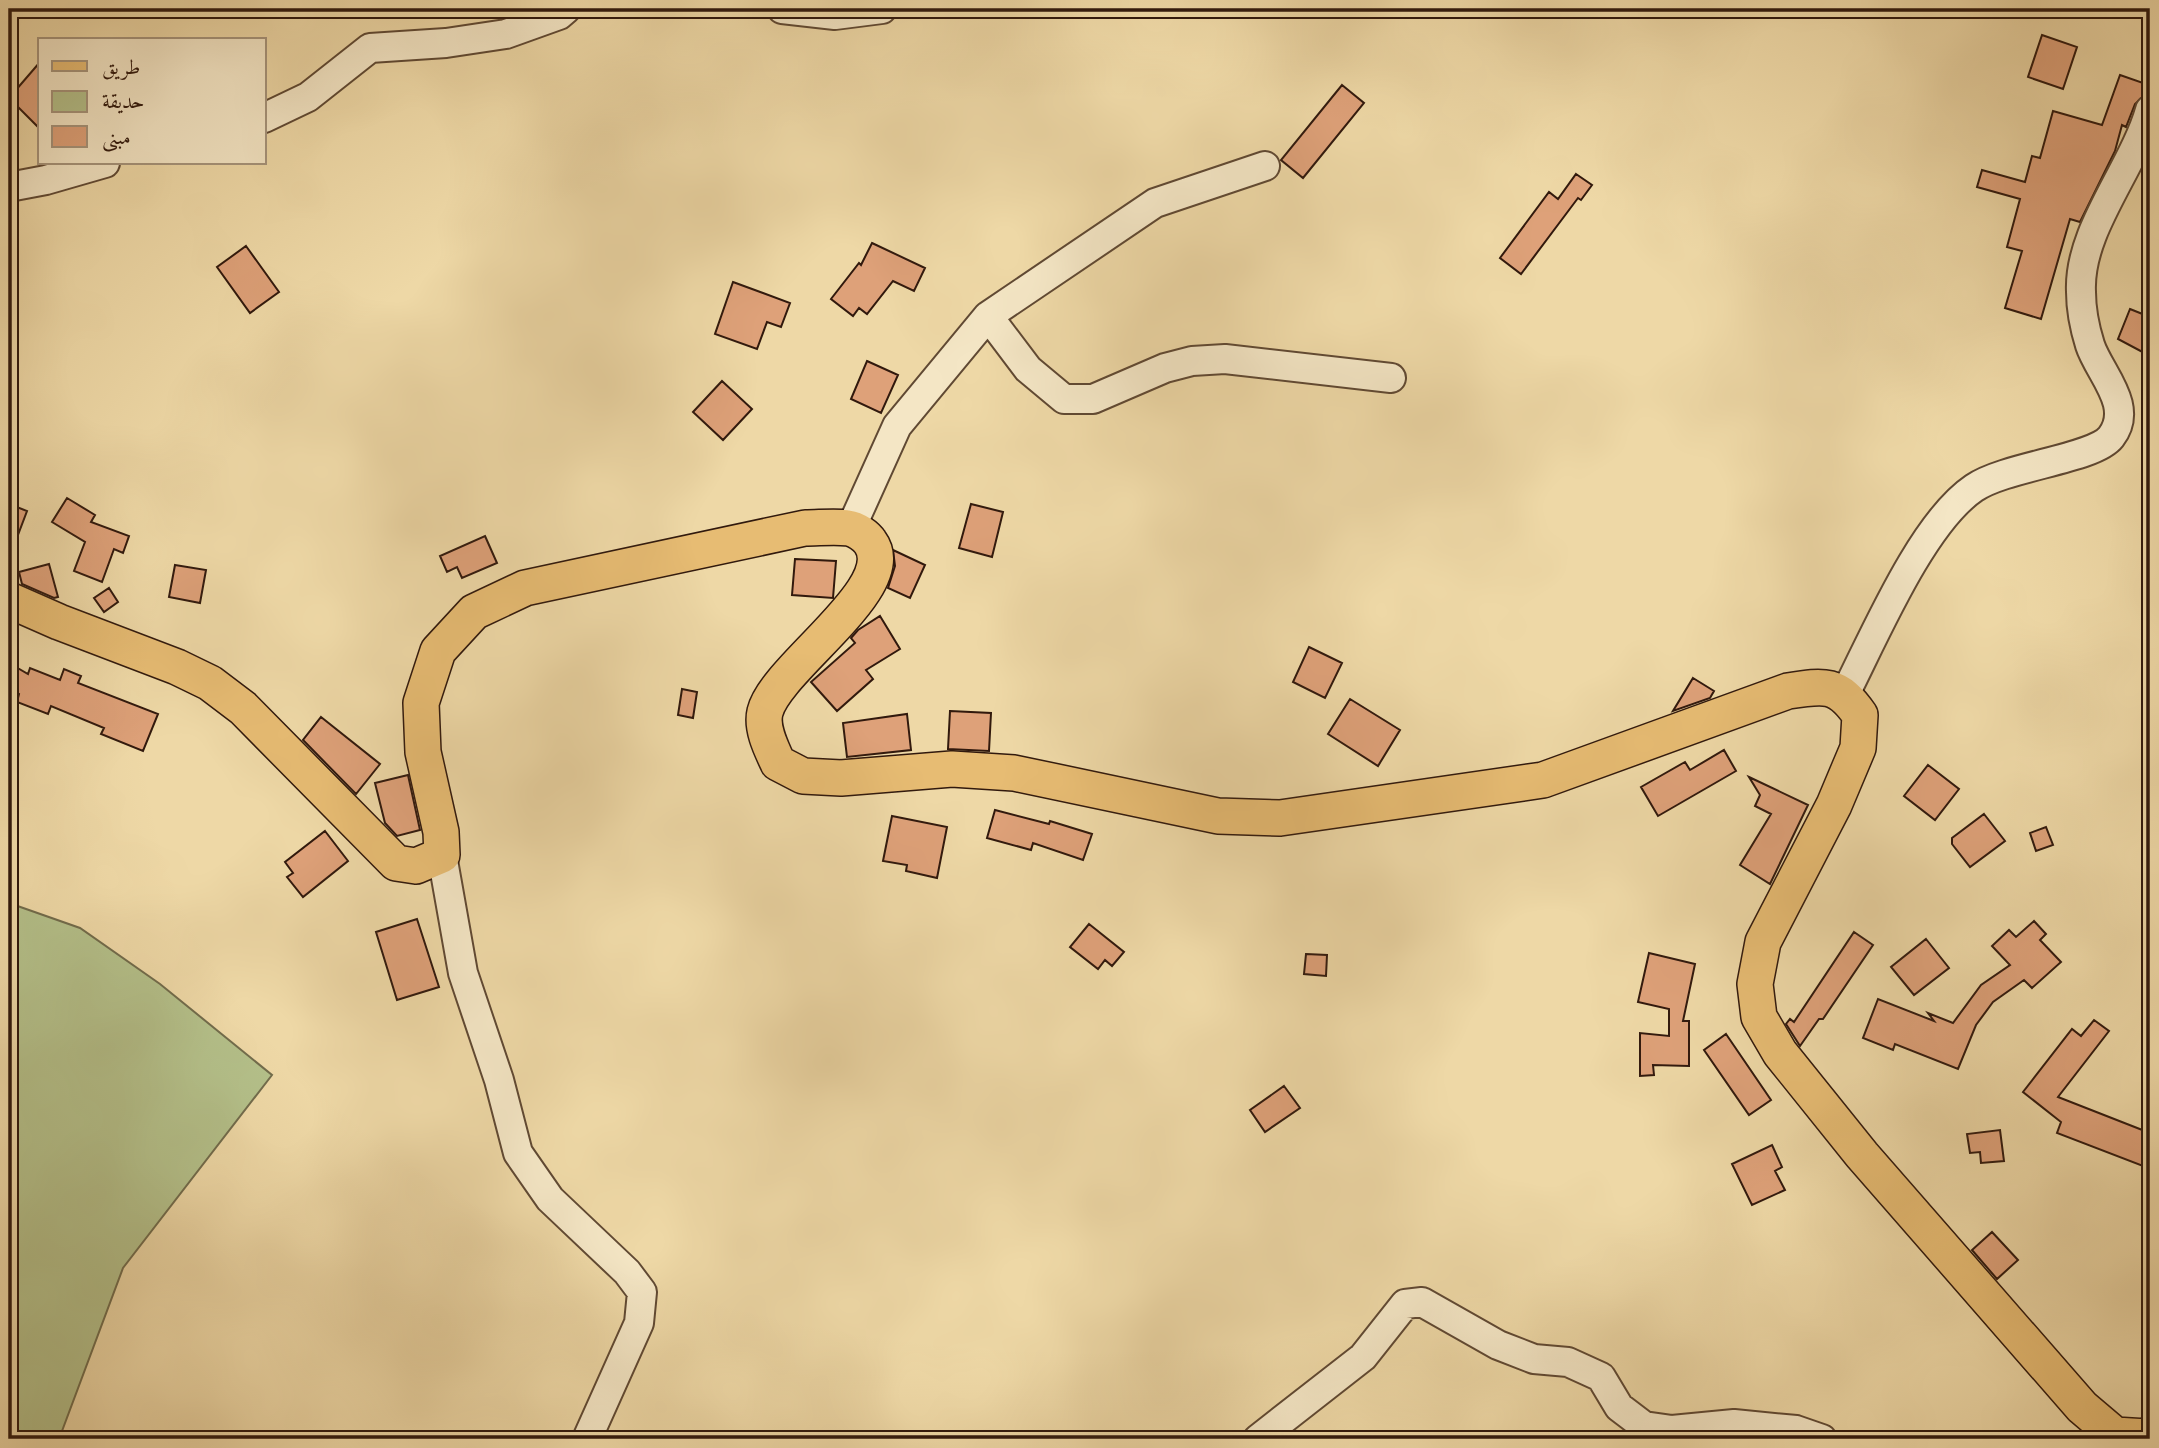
<svg xmlns="http://www.w3.org/2000/svg" width="2159" height="1448" viewBox="0 0 2159 1448" font-family="'Old Standard TT',Amiri,serif">
<rect width="100%" height="100%" fill="#eed8a6"/>
<filter id="stains"><feTurbulence type="fractalNoise" baseFrequency=".00286" numOctaves="4"/><feColorMatrix values="0 0 0 0 .2 0 0 0 0 .09 0 0 0 0 .02 0 0 0 .5 -.17"/></filter>
<radialGradient id="worn" r=".72"><stop offset=".6" stop-color="#630" stop-opacity="0"/><stop offset="1" stop-color="#630" stop-opacity=".3"/></radialGradient>
<path fill="#b4c08a" stroke="#726c4c" stroke-width="2" d="M 9,903 L 80,928 L 160,984 L 272,1075 L 123,1268 L 59,1439 L 9,1439 Z"/>
<path fill="#dea179" stroke="#31190d" stroke-width="2" d="M 2042,35 L 2077,47 L 2063,89 L 2028,77 Z
M 40,62 L 40,129 L 9,98 Z
M 2120,75 L 2149,85 L 2146,94 L 2135,104 L 2126,127 L 2122,125 L 2115,151 L 2080,222 L 2070,219 L 2041,319 L 2005,308 L 2022,251 L 2007,247 L 2020,199 L 1977,187 L 1982,170 L 2025,182 L 2032,156 L 2040,158 L 2053,111 L 2102,125 Z
M 1342,85 L 1364,103 L 1303,178 L 1281,160 Z
M 1576,174 L 1592,185 L 1581,200 L 1578,198 L 1521,274 L 1500,258 L 1549,192 L 1558,199 Z
M 872,243 L 925,268 L 914,291 L 893,281 L 867,314 L 859,308 L 853,316 L 831,299 L 859,263 L 861,265 Z
M 246,246 L 279,292 L 250,313 L 217,267 Z
M 733,282 L 790,303 L 781,327 L 767,322 L 757,349 L 715,334 Z
M 2130,309 L 2150,317 L 2150,356 L 2118,339 Z
M 867,361 L 898,375 L 881,413 L 851,399 Z
M 722,381 L 752,409 L 723,440 L 693,412 Z
M 67,498 L 95,515 L 91,522 L 129,536 L 123,553 L 114,549 L 102,582 L 74,571 L 85,542 L 52,522 Z
M 9,504 L 27,511 L 10,556 L 9,556 Z
M 971,504 L 1003,512 L 992,557 L 959,548 Z
M 485,536 L 497,563 L 462,578 L 457,567 L 447,572 L 440,556 Z
M 893,550 L 925,565 L 910,598 L 888,588 L 895,566 Z
M 795,559 L 836,561 L 833,598 L 792,595 Z
M 49,564 L 58,597 L 54,598 L 22,584 L 19,572 Z
M 175,565 L 206,570 L 200,603 L 169,597 Z
M 109,588 L 118,602 L 104,612 L 94,598 Z
M 880,616 L 900,649 L 866,670 L 873,679 L 837,711 L 811,682 L 855,643 L 851,638 L 858,630 Z
M 1309,647 L 1342,663 L 1325,698 L 1293,682 Z
M 9,663 L 28,674 L 30,668 L 60,680 L 64,669 L 81,676 L 78,683 L 158,714 L 143,751 L 101,734 L 104,728 L 51,706 L 48,714 L 17,702 L 19,694 L 9,688 Z
M 1693,678 L 1714,691 L 1710,698 L 1673,711 Z
M 682,689 L 697,692 L 693,718 L 678,715 Z
M 1350,699 L 1400,730 L 1378,766 L 1328,734 Z
M 950,711 L 991,713 L 989,751 L 948,749 Z
M 907,714 L 911,750 L 847,757 L 843,723 Z
M 321,717 L 380,764 L 356,794 L 303,740 Z
M 1724,750 L 1736,771 L 1658,816 L 1641,787 L 1685,762 L 1690,770 Z
M 1928,765 L 1959,789 L 1935,820 L 1904,796 Z
M 408,775 L 420,830 L 397,836 L 385,823 L 375,783 Z
M 1749,777 L 1808,805 L 1770,884 L 1740,865 L 1771,814 L 1755,806 L 1760,795 Z
M 995,810 L 1049,824 L 1050,821 L 1092,834 L 1083,860 L 1033,843 L 1031,850 L 987,838 Z
M 1984,814 L 2005,841 L 1970,867 L 1952,844 L 1952,838 Z
M 892,816 L 947,827 L 937,878 L 906,871 L 907,865 L 883,861 Z
M 2046,827 L 2053,845 L 2036,851 L 2030,833 Z
M 325,831 L 348,861 L 303,897 L 287,877 L 293,873 L 285,862 Z
M 417,919 L 439,987 L 397,1000 L 376,932 Z
M 2034,921 L 2046,934 L 2040,940 L 2061,962 L 2032,988 L 2024,980 L 1993,1002 L 1976,1025 L 1958,1069 L 1895,1044 L 1893,1050 L 1863,1038 L 1878,999 L 1934,1021 L 1928,1013 L 1953,1023 L 1981,985 L 2010,965 L 1992,946 L 2009,930 L 2016,937 Z
M 1089,924 L 1124,952 L 1112,966 L 1105,960 L 1098,969 L 1070,947 Z
M 1854,932 L 1873,945 L 1823,1019 L 1819,1019 L 1800,1046 L 1786,1024 L 1790,1019 L 1794,1022 Z
M 1926,939 L 1949,968 L 1914,995 L 1891,967 Z
M 1649,953 L 1695,964 L 1683,1021 L 1689,1021 L 1689,1066 L 1653,1065 L 1654,1075 L 1640,1076 L 1640,1033 L 1669,1036 L 1669,1009 L 1638,1002 Z
M 1306,954 L 1327,955 L 1326,976 L 1304,974 Z
M 2094,1020 L 2109,1031 L 2058,1097 L 2150,1133 L 2150,1146 L 2143,1166 L 2057,1133 L 2061,1122 L 2023,1092 L 2072,1029 L 2081,1036 Z
M 1726,1034 L 1771,1100 L 1749,1115 L 1704,1050 Z
M 1284,1086 L 1300,1108 L 1265,1132 L 1250,1110 Z
M 2000,1130 L 2004,1161 L 1981,1163 L 1980,1152 L 1970,1153 L 1967,1134 Z
M 1772,1145 L 1782,1167 L 1775,1171 L 1785,1190 L 1752,1205 L 1732,1164 Z
M 1992,1232 L 2018,1260 L 1997,1279 L 1972,1250 Z"/>
<g fill="none" stroke-linecap="round" stroke-linejoin="round">
<defs>
<path id="minor" d="M 782,9 L 835,15 L 882,9
M 264,118 L 308,97 L 370,48 L 446,43 L 506,34 L 559,15 L 566,9
M 9,187 L 46,180 L 105,163
M 988,316 L 1028,369 L 1064,399 L 1093,399 L 1165,368 L 1192,361 L 1225,359 L 1391,378
M 851,528 L 897,426 L 988,316 L 1155,203 L 1265,166
M 1845,694 C 1874,637 1922,523 1974,488 C 2006,466 2094,459 2111,437 C 2135,406 2099,373 2090,345 C 2085,329 2081,308 2081,292 C 2078,230 2133,170 2150,110
M 442,855 L 463,973 L 499,1080 L 518,1153 L 550,1199 L 627,1272 L 642,1292 L 639,1323 L 587,1439
M 1258,1439 L 1363,1357 L 1405,1304 L 1422,1302 L 1498,1345 L 1534,1359 L 1568,1362 L 1601,1377 L 1619,1407 L 1644,1426 L 1672,1430 L 1734,1424 L 1796,1430 L 1822,1439"/>
<path id="major" d="M 9,600 L 59,622 L 177,667 L 210,683 L 243,708 L 396,863 L 416,866 L 442,855 L 441,832 L 423,752 L 421,703 L 438,651 L 474,612 L 525,588 L 805,528 C 819,528 835,526 848,528 C 856,529 866,536 870,542 C 903,587 776,667 765,712 C 761,728 771,748 778,763 L 803,776 L 841,778 L 952,769 L 1014,773 L 1218,816 L 1280,818 L 1543,780 L 1788,691 C 1825,685 1838,683 1860,715 L 1858,748 L 1834,805 L 1763,942 L 1755,984 L 1759,1017 L 1780,1053 L 1862,1155 L 2082,1407 L 2115,1435 L 2147,1437 L 2150,1434"/>
</defs>
<use href="#minor" stroke="#604933" stroke-width="32"/>
<use href="#major" stroke="#31190d" stroke-width="38"/>
<use href="#minor" stroke="#f4e6c5" stroke-width="28"/>
<use href="#major" stroke="#e7bc73" stroke-width="35"/>
</g>
<rect width="2159" height="1448" fill="none" stroke="#eed8a6" stroke-width="35"/>
<rect x="10" y="10" width="2138" height="1427" fill="none" stroke="#31190d" stroke-width="3.5"/>
<rect x="18" y="18" width="2124" height="1413" fill="none" stroke="#31190d" stroke-width="2"/>
<rect x="38" y="38" width="228" height="126" fill="#f4e6c5" stroke="#a6947b" stroke-width="2"/>
<rect x="52" y="61" width="35" height="10" fill="#e7bc73" stroke="#a6947b" stroke-width="2"/>
<text x="102" y="74" font-size="21" fill="#31190d">طريق</text>
<rect x="52" y="91" width="35" height="21" fill="#b4c08a" stroke="#a6947b" stroke-width="2"/>
<text x="102" y="108" font-size="21" fill="#31190d">حديقة</text>
<rect x="52" y="126" width="35" height="21" fill="#dea179" stroke="#a6947b" stroke-width="2"/>
<text x="102" y="144" font-size="21" fill="#31190d">مبنى</text>
<rect width="100%" height="100%" filter="url(#stains)"/>
<rect width="100%" height="100%" fill="url(#worn)"/>
</svg>
